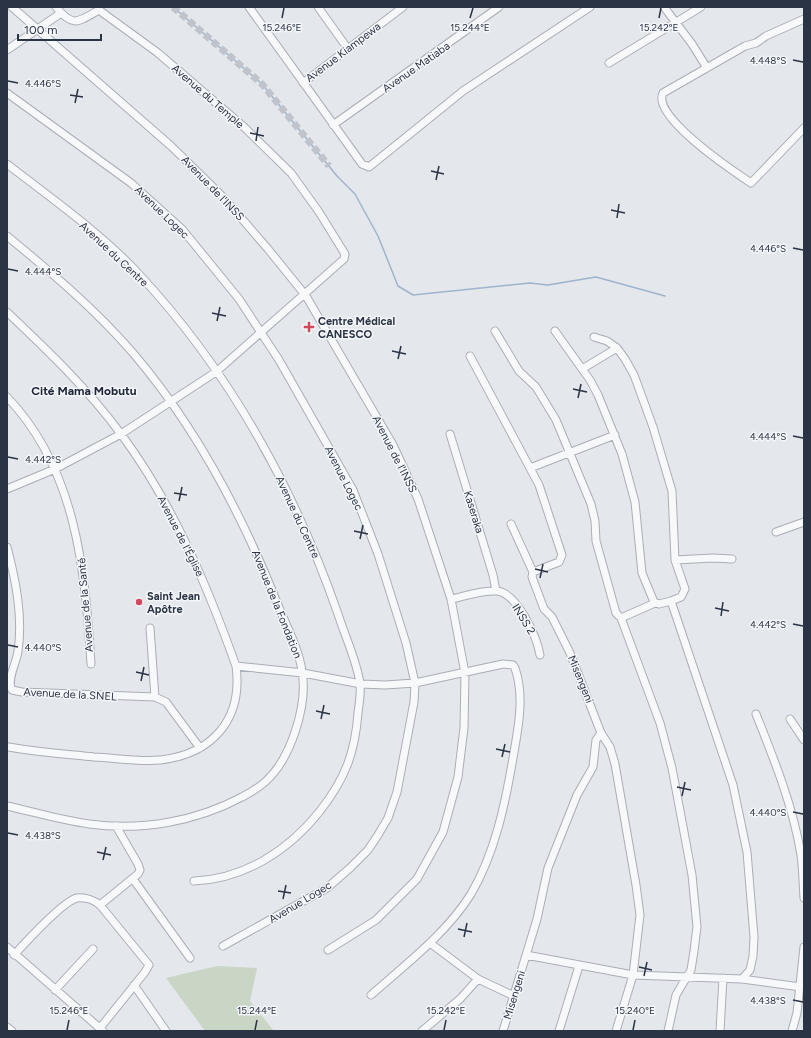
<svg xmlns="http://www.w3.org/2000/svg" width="811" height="1038" viewBox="0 0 811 1038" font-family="Figtree,sans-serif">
<rect width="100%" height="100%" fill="#e4e7ec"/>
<path fill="#c9d6c5" d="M 217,966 L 257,968 L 250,1001 L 274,1031 L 205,1031 L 166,978 Z"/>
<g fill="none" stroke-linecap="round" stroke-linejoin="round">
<path stroke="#9fb4cc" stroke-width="1.5" d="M 173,7 L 262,84 L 337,176 L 355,194 L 378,236 L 398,286 L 413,295 L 530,283 L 548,285 L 596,277 L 665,296"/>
<path stroke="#bfc3cb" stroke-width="7" stroke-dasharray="7 3.5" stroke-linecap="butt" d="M 173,7 L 262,84 L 329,166"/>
<defs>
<path id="street" d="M 12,7 L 171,146 L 224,198 L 268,249 L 306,296 L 393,445 L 418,499 L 451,599 L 465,673 L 464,728 L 458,777 L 443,832 L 417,879 L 376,920 L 328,950
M 249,7 L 362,164 L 369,167 L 463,91 L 590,7
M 318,7 L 348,49
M 664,7 L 692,44 L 707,68
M 804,19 L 766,36 L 756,43 L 745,46 L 663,93 C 651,116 733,171 751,183 L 804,128
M 7,50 L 61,13
M 609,63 L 701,7
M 303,83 L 403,7
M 7,93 L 131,183 L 182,229 L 239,299 L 279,360 L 353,490 L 378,554 L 406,643 L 415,683 L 414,702 L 397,792 L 388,818 L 378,835 L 368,850 L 350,868 L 327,888 L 223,946
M 333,125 L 499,7
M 7,164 C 51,198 98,231 136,271 C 228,369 294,488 338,614 C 344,634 359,666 360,685 C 361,694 359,704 358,713 C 355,753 345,779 320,811 C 289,850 245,879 194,881
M 7,236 C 52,273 95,309 133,353 C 197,428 244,518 280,610 C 288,629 299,650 302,671 C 308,705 291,759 265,782 C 258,788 250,793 242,797 C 195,822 141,831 89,824 C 61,820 34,812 7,806
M 7,312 C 47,350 88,389 121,434 C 173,504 207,585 236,666 C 243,719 213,754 160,760 C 139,762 116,758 94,757 C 65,754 37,752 9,747
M 495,331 L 519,371 L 536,387 L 556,420 L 591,504 L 595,521 L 596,541 L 616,613 L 621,618 L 660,723 L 672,768 L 692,875 L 697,927 L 694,951 L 691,970 L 676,995 L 668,1031
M 555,331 L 590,380 L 598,395 L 622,454 L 635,502 L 642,573 L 654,602 L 659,604 L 671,601
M 594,337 L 607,341 L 617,348 L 625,359 L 634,375 L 653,427 L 672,491 L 675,560 L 685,589 L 681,597 L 671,601 L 733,785 L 747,852 L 754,937 L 753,956 L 750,970 L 742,979
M 470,356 L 539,485 L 562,555 L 559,562 L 533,572 L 532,577 L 544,609 L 552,617 L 570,653 L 601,733 L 596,740 L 593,767 L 577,795 L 548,868 L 537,919 L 503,1031
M 582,369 L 617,348
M 7,397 C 76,469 85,569 91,664
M 450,434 L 493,575 L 496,591
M 530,468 L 615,435
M 7,489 L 55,469 L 121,434 L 216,372 L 344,259 L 345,254 L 319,212 L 291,173 L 244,127 L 158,53 L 99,10 C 78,22 73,28 56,7
M 511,524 L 533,572
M 776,532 L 804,522
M 7,547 C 16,581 23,617 18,651 C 17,662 6,680 12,690 L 22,692 L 155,697 L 166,702 L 200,748
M 675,560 L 713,558 L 732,559
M 451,599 C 465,596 482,590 497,591 C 517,593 537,637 540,655
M 621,618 L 655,603
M 150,628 L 155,697
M 236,666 L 303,673 L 361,684 L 385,685 L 415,683 L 503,664 L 513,665 L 515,668 C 525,697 518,729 513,758 C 505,805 495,853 471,894 C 446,934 406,964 371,995
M 756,714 C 774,759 793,806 801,855 C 803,869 803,884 804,898
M 790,719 L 804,740
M 601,733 L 610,747 L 615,764 L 636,885 L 640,915 L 633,975 L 616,1031
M 133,879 L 190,958
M 430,943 L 478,979 L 514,996
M 7,947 L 103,1031
M 14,955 C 25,943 63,901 77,898 C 85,897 94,900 100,905 L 138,874 L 140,870 L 138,864 L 116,826
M 526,955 L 633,975 L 742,979 L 801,987
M 134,985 L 166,1031
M 55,990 L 93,949
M 7,1027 L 12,1031
M 100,1028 L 145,972 L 149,965 L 100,905
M 422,1031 L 460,999 L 478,979
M 559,1031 L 579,966
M 720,1031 L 723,978
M 792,1031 L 797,1013 L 804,947"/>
</defs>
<use href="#street" stroke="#a9aeb7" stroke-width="9"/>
<use href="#street" stroke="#f7f8fa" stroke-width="7"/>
</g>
<path fill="none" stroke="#2b3445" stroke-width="1.5" d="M 282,18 L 284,8M 470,18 L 473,8M 659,18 L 661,8M 793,60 L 803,62M 8,81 L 18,83M 70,95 L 83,97M 75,103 L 78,89M 250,133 L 264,136M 256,141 L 258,127M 431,171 L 444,174M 436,180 L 439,166M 611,210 L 625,213M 617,218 L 619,204M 793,248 L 803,250M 8,269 L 18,271M 212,313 L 226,316M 217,321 L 220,307M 392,351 L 406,354M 398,359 L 401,346M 573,389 L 587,392M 578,398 L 581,384M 793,436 L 803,438M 8,457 L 18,459M 174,493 L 187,495M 179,501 L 182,487M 354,531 L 368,534M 360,539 L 363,525M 535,569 L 548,572M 540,578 L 543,564M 715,608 L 729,611M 721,616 L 723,602M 793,624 L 803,626M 8,645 L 18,647M 136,672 L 149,675M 141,681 L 144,667M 316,711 L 330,714M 321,719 L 324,705M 496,749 L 510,752M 502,757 L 505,744M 677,787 L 691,790M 682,796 L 685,782M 793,812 L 803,814M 8,833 L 18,835M 97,852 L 111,855M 103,860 L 106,847M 278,891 L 291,893M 283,899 L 286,885M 458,929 L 472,932M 464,937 L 467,923M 639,967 L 652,970M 644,976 L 647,962M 793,1000 L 803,1002M 67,1030 L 69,1020M 255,1030 L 257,1020M 444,1030 L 446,1020M 633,1030 L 635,1020"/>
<g fill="#d1495b" stroke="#f4f6f9" stroke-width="1.5">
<path d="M307 321h4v4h4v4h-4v4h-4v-4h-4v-4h4z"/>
<circle cx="139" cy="602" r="4"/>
</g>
<g text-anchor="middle" stroke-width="3" stroke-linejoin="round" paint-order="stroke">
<g font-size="11" fill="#2b3445" stroke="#f4f6f9">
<text transform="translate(343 52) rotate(-37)" y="4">Avenue Kiampewa</text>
<text transform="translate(416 67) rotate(-35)" y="4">Avenue Matiaba</text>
<text transform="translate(208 96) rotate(41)" y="4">Avenue du Temple</text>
<text transform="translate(213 188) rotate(46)" y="4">Avenue de l'INSS</text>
<text transform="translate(162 212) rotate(44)" y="4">Avenue Logec</text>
<text transform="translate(114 254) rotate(43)" y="4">Avenue du Centre</text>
<text transform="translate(395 454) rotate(63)" y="4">Avenue de l'INSS</text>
<text transform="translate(344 478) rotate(63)" y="4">Avenue Logec</text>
<text transform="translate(474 512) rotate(73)" y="4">Kaseraka</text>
<text transform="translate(298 517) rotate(65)" y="4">Avenue du Centre</text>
<text transform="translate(181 536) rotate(63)" y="4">Avenue de l'Église</text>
<text transform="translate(277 604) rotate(68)" y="4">Avenue de la Fondation</text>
<text transform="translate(85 605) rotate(-95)" y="4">Avenue de la Santé</text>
<text transform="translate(524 619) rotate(58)" y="4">INSS 2</text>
<text transform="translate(581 679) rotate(68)" y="4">Misengeni</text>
<text transform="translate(70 694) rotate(3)" y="4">Avenue de la SNEL</text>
<text transform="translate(300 902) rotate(-31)" y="4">Avenue Logec</text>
<text transform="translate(514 995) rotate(-73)" y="4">Misengeni</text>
</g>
<g font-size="11" font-weight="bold" fill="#2b3445" stroke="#f4f6f9" text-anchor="start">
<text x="318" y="325">Centre Médical<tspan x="318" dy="13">CANESCO</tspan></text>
<text x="147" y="600">Saint Jean<tspan x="147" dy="13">Apôtre</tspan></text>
</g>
<g font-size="12" font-weight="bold" fill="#1d2536" stroke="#f4f6f9">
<text x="84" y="395">Cité Mama Mobutu</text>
</g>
</g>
<g font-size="10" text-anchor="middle" fill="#2b3445" stroke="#f4f6f9" stroke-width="3" stroke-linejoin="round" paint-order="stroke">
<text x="282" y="31">15.246°E</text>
<text x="470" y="31">15.244°E</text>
<text x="659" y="31">15.242°E</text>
<text x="768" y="64">4.448°S</text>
<text x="43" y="87">4.446°S</text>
<text x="768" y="252">4.446°S</text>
<text x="43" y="275">4.444°S</text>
<text x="768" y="440">4.444°S</text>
<text x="43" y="463">4.442°S</text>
<text x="768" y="628">4.442°S</text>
<text x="43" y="651">4.440°S</text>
<text x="768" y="816">4.440°S</text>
<text x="43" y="839">4.438°S</text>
<text x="768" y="1004">4.438°S</text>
<text x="69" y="1014">15.246°E</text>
<text x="257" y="1014">15.244°E</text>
<text x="446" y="1014">15.242°E</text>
<text x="635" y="1014">15.240°E</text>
</g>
<rect width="811" height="1038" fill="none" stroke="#2b3445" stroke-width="16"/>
<path d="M18 34v6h83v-6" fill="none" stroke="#2b3445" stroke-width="2"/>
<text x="24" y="34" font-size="12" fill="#2b3445" stroke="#f4f6f9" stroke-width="3" paint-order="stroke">100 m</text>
</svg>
